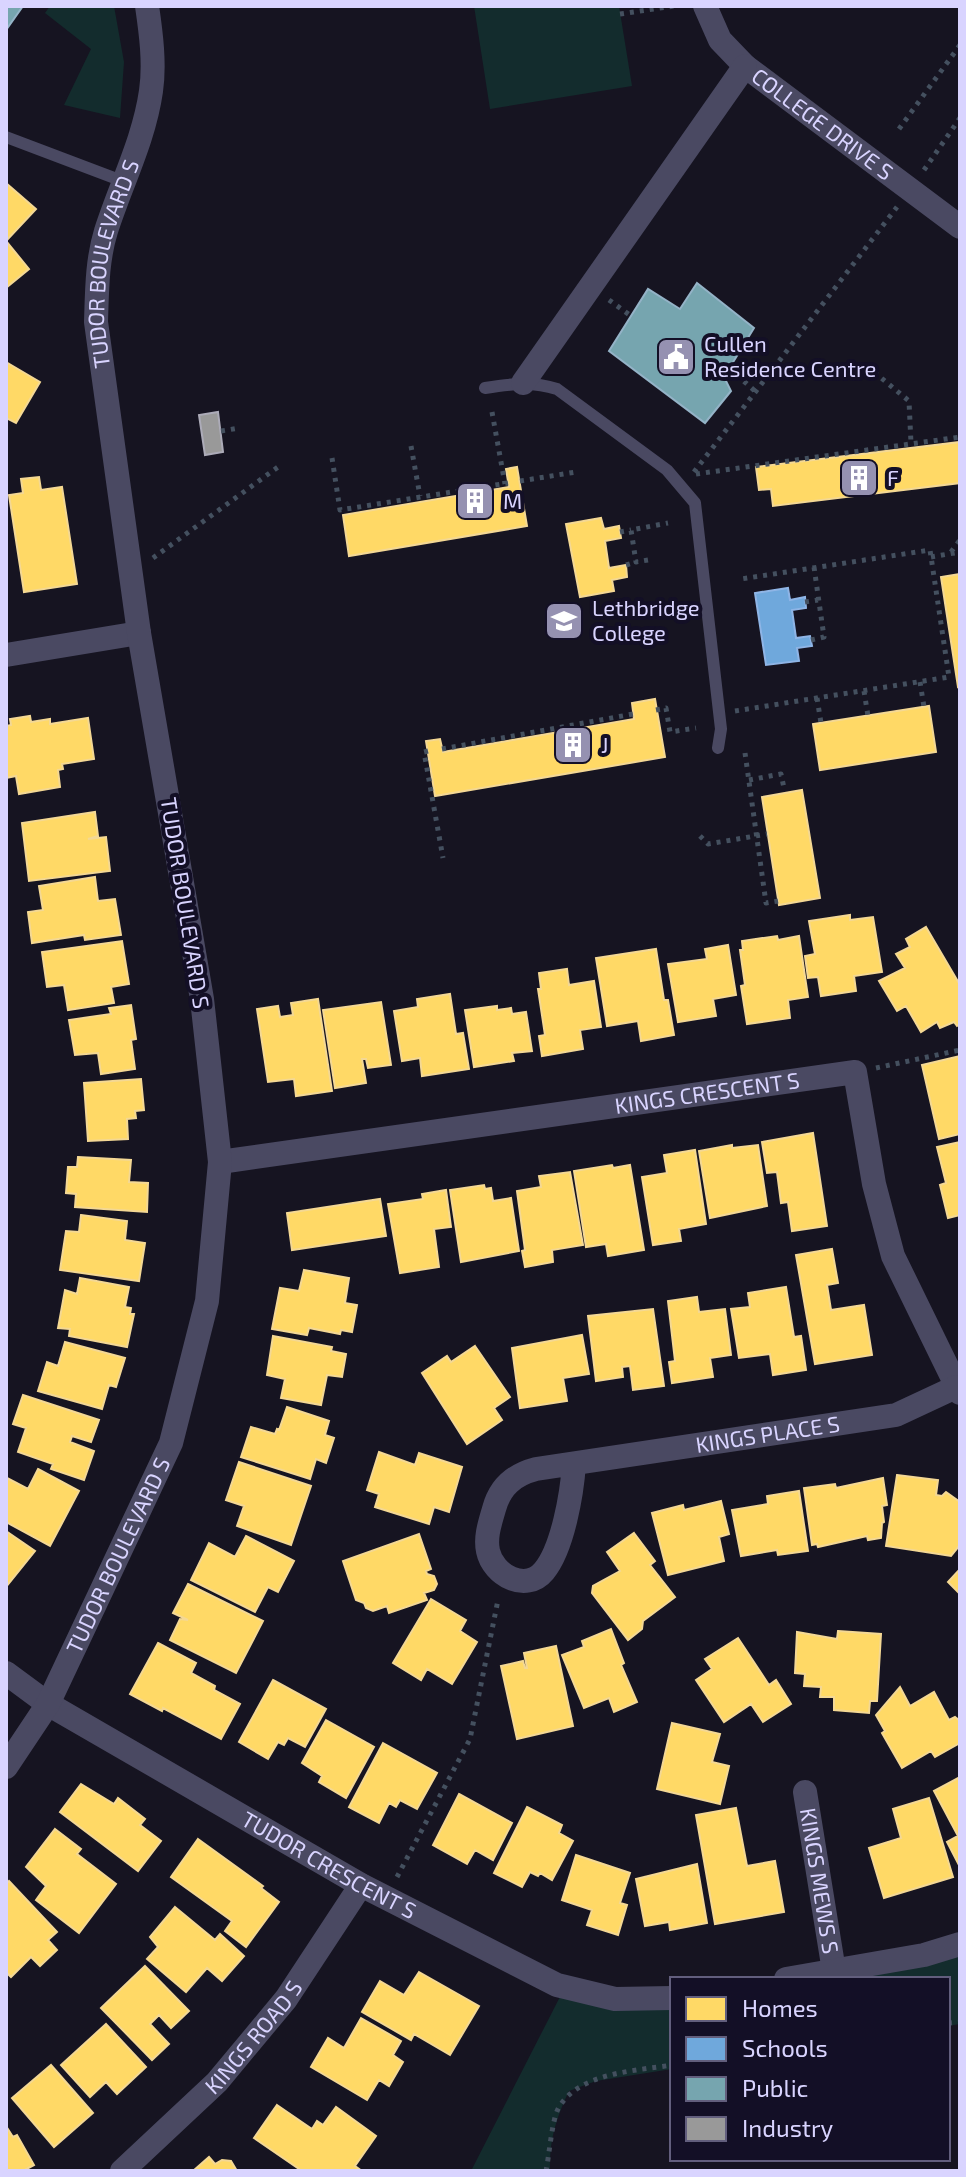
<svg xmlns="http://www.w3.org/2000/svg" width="966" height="2177" viewBox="0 0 966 2177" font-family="'Exo 2',sans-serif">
<rect width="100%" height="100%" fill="#161421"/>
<path fill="#132c2d" d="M 50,6 L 114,6 L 124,62 L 120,118 L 64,105 L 91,49 L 45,13 Z
M 474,6 L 619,6 L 632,86 L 490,109 Z
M 960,1944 L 960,2024 L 948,2026 L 948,1979 L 786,1979 Z
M 565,1987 L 672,1998 L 672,2069 L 596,2081 L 569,2091 C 556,2118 549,2141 550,2171 L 471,2171 Z"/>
<path fill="#ffd966" stroke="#f4d894" stroke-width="2" d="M 6,183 L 36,209 L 6,241 L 29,269 L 6,288 Z
M 6,362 L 40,382 L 16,423 L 6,418 Z
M 960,442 L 960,483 L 773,506 L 771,489 L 759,490 L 756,467 Z
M 517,467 L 527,526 L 349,556 L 343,515 L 509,487 L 506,469 Z
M 39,477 L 41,490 L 62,487 L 77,584 L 24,592 L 9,495 L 23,493 L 21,479 Z
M 601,518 L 604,529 L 619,526 L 621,538 L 605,541 L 609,568 L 626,565 L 627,577 L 612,580 L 614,591 L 580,597 L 566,524 Z
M 960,574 L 960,686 L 958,687 L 941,577 Z
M 655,699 L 665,757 L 435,796 L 426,741 L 440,739 L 443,752 L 634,719 L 632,703 Z
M 929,706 L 936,752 L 820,770 L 813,724 Z
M 30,716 L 31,722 L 50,719 L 50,724 L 88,718 L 94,759 L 62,764 L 63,769 L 58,770 L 60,787 L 19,794 L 16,776 L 6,778 L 6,726 L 11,725 L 10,719 Z
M 802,790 L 820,898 L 779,905 L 762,797 Z
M 95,812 L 98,836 L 88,839 L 106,837 L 110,871 L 29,881 L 22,823 Z
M 95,877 L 98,901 L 115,899 L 121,935 L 85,940 L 84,935 L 32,943 L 28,912 L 43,910 L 39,886 Z
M 850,915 L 850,920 L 873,917 L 882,972 L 854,976 L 856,991 L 821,996 L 818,977 L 808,978 L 805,956 L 815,954 L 809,921 Z
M 926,927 L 960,985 L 960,1024 L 957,1026 L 954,1022 L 940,1028 L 937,1022 L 921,1032 L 906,1006 L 897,1011 L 879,981 L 905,968 L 896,954 L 910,947 L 906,939 Z
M 777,936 L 778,940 L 799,936 L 808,997 L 788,1000 L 790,1018 L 747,1024 L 741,986 L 745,985 L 740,950 L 743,950 L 742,941 Z
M 122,941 L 129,984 L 111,987 L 114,1003 L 68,1010 L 64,985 L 47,987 L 42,952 Z
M 728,945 L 736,995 L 713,999 L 716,1016 L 678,1022 L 668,964 L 707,959 L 705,949 Z
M 656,949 L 664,1000 L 668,1000 L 674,1035 L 641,1041 L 638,1021 L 607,1026 L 596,958 Z
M 567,969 L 569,985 L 594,981 L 601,1027 L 580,1030 L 583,1049 L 542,1056 L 539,1036 L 545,1035 L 538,989 L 541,989 L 539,973 Z
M 450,994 L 456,1034 L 463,1033 L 469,1069 L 422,1076 L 420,1058 L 402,1061 L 394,1011 L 418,1007 L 417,999 Z
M 318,999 L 332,1091 L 296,1096 L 294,1079 L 268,1082 L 257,1009 L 278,1006 L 280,1017 L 293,1015 L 291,1003 Z
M 381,1002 L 391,1065 L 368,1068 L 366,1059 L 362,1059 L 366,1083 L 335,1088 L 323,1010 Z
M 131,1005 L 136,1039 L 131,1040 L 135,1069 L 101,1074 L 98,1053 L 75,1055 L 69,1020 L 111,1014 L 109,1008 Z
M 497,1006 L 497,1010 L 511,1008 L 512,1014 L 526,1012 L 532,1051 L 512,1053 L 514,1061 L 474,1067 L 465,1010 Z
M 960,1056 L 960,1134 L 939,1139 L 922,1065 Z
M 141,1079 L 144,1110 L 135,1111 L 136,1118 L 127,1119 L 128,1139 L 88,1141 L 84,1083 Z
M 813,1133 L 827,1226 L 792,1231 L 788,1202 L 781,1203 L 777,1172 L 767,1173 L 762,1142 Z
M 960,1142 L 960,1215 L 948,1218 L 940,1185 L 946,1183 L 937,1147 Z
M 732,1145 L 732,1148 L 758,1145 L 767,1206 L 710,1218 L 699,1151 Z
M 695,1150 L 706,1224 L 679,1229 L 681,1241 L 653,1245 L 642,1177 L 667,1173 L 664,1155 Z
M 78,1157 L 131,1160 L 129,1182 L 148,1183 L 147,1212 L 75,1207 L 76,1194 L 66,1193 L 68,1167 L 77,1167 Z
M 612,1165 L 613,1168 L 630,1165 L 644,1250 L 608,1256 L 606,1244 L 586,1247 L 574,1171 Z
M 570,1172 L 583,1245 L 552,1250 L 553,1262 L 525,1267 L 522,1251 L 525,1250 L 517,1191 L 541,1187 L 539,1176 Z
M 484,1185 L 485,1189 L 491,1188 L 493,1201 L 511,1198 L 519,1251 L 461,1262 L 450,1190 Z
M 446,1190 L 451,1227 L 434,1229 L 439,1267 L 400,1273 L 388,1204 L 423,1199 L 422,1194 Z
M 380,1199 L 386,1236 L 292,1250 L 287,1213 Z
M 81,1215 L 127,1221 L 125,1240 L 145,1243 L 139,1281 L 60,1270 L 66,1231 L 79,1232 Z
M 832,1249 L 838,1283 L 827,1285 L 831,1310 L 864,1305 L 872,1355 L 815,1364 L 796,1255 Z
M 304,1270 L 349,1278 L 345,1303 L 357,1305 L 352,1332 L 341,1330 L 340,1334 L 309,1328 L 307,1335 L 272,1329 L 280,1288 L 299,1291 Z
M 80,1278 L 129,1287 L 125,1307 L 131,1308 L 130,1314 L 134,1314 L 127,1347 L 69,1336 L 70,1329 L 58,1328 L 65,1290 L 77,1294 Z
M 786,1287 L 794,1337 L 801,1336 L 806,1370 L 773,1375 L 770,1354 L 739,1358 L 731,1309 L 750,1307 L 748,1293 Z
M 697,1297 L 699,1312 L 725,1309 L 731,1355 L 710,1358 L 713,1377 L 672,1383 L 669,1362 L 675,1361 L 668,1301 Z
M 653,1309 L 664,1386 L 633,1390 L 630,1366 L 622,1367 L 623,1377 L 596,1381 L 588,1316 Z
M 582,1335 L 589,1374 L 563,1378 L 567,1401 L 520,1408 L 512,1348 Z
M 273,1336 L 332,1347 L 331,1351 L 346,1354 L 342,1377 L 327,1375 L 321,1405 L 281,1398 L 285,1379 L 267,1375 Z
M 65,1342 L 125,1358 L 116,1387 L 109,1385 L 102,1409 L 38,1391 L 47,1362 L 58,1366 Z
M 475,1346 L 510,1397 L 494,1408 L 502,1420 L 467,1444 L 422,1373 L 447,1356 L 451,1362 Z
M 23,1395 L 99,1420 L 91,1442 L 72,1436 L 70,1442 L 94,1451 L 84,1480 L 51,1469 L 53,1464 L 18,1452 L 26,1428 L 13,1424 Z
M 287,1407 L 329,1421 L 325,1435 L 334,1438 L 326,1463 L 316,1459 L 310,1479 L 241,1457 L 251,1427 L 275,1434 L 277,1429 L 279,1430 Z
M 379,1452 L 415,1465 L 419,1453 L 462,1467 L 449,1512 L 434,1507 L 429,1524 L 375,1507 L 379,1494 L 367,1490 Z
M 239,1462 L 311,1486 L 291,1545 L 237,1526 L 244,1506 L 226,1500 Z
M 38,1469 L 79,1491 L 50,1546 L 6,1522 L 7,1478 L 28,1489 Z
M 897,1475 L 938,1480 L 936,1495 L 942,1496 L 946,1492 L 960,1502 L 960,1545 L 951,1556 L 886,1546 Z
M 883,1478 L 887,1505 L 882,1506 L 884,1522 L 882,1523 L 881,1538 L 868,1540 L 867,1536 L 818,1547 L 817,1544 L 812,1545 L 804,1488 L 835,1484 L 836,1488 Z
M 799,1491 L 808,1551 L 778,1555 L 777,1550 L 741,1556 L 732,1510 L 768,1504 L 767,1496 Z
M 721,1501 L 729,1534 L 719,1537 L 724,1561 L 668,1575 L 652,1513 L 683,1505 L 684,1510 Z
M 6,1531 L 35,1551 L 6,1587 Z
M 634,1533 L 655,1561 L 650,1565 L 675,1597 L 643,1621 L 642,1629 L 628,1640 L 592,1593 L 593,1586 L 620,1571 L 607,1552 Z
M 419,1534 L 431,1569 L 426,1571 L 427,1574 L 434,1576 L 437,1584 L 434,1590 L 424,1593 L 427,1600 L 389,1613 L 387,1606 L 373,1611 L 366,1608 L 364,1603 L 356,1600 L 343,1561 Z
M 246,1536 L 294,1561 L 278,1592 L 268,1587 L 255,1612 L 191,1580 L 209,1543 L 235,1557 Z
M 960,1569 L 960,1594 L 948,1582 Z
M 188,1584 L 263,1621 L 236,1673 L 170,1640 L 180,1619 L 188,1620 L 173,1613 Z
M 431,1599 L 466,1620 L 460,1631 L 477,1642 L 452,1684 L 427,1669 L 421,1680 L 393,1663 Z
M 611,1629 L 624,1663 L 621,1665 L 637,1702 L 614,1712 L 609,1698 L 584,1708 L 562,1655 L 584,1647 L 582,1641 Z
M 838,1631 L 881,1634 L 877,1701 L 870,1701 L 869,1713 L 834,1710 L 834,1697 L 820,1697 L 821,1687 L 804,1686 L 805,1674 L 795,1673 L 797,1632 L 837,1639 Z
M 738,1638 L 769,1685 L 776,1680 L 791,1704 L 763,1722 L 751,1704 L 724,1722 L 696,1680 L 712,1669 L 705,1659 Z
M 158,1643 L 196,1663 L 191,1673 L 215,1686 L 214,1690 L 240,1704 L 221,1739 L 163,1708 L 162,1711 L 130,1694 Z
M 556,1646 L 573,1726 L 517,1739 L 501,1666 L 523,1661 L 525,1668 L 527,1668 L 524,1653 Z
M 273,1680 L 326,1709 L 305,1747 L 288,1738 L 284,1745 L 278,1742 L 268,1759 L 239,1742 Z
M 900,1687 L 910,1706 L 934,1692 L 949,1720 L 955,1717 L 960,1721 L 960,1743 L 935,1757 L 931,1751 L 902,1768 L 882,1733 L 885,1731 L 876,1715 Z
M 326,1720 L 374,1747 L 346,1798 L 319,1782 L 322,1776 L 302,1763 Z
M 672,1723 L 720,1734 L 712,1762 L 729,1766 L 720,1804 L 657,1789 Z
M 383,1743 L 437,1773 L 417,1809 L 400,1800 L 396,1807 L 389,1803 L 379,1823 L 349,1807 Z
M 960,1777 L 960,1867 L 947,1842 L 958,1836 L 934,1791 Z
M 81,1784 L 114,1804 L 118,1798 L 145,1819 L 140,1825 L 161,1841 L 138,1871 L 60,1812 Z
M 459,1794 L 512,1823 L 493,1860 L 475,1850 L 467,1864 L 433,1845 Z
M 929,1798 L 953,1877 L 884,1898 L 869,1848 L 901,1838 L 893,1809 Z
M 527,1807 L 562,1825 L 559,1833 L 573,1841 L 552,1880 L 540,1873 L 538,1876 L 530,1872 L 522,1887 L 494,1873 Z
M 736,1808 L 747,1866 L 775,1861 L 784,1912 L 715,1924 L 696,1815 Z
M 55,1829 L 81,1849 L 77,1854 L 116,1884 L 79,1933 L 36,1900 L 46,1886 L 26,1867 Z
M 198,1839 L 263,1886 L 261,1888 L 279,1902 L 246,1947 L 225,1931 L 232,1921 L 171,1877 Z
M 576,1855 L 630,1873 L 620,1903 L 627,1905 L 618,1935 L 587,1925 L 592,1910 L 562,1900 Z
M 697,1864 L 707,1923 L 670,1930 L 669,1922 L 645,1926 L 636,1879 Z
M 9,1881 L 57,1932 L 48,1940 L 57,1950 L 40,1966 L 31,1957 L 11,1977 L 6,1972 L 6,1884 Z
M 175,1907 L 215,1940 L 220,1934 L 244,1956 L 222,1981 L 207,1968 L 186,1992 L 147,1959 L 158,1947 L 150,1937 Z
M 145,1966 L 189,2011 L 171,2028 L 159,2015 L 150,2024 L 169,2044 L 152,2060 L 101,2008 Z
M 419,1972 L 479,2006 L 450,2055 L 414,2034 L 411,2040 L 362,2012 L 380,1981 L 404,1995 Z
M 361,2018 L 401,2041 L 393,2055 L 403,2062 L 389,2086 L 379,2080 L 367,2100 L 311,2067 L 328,2038 L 344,2048 Z
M 106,2024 L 146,2067 L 117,2094 L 106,2082 L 90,2097 L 61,2065 Z
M 51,2065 L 93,2113 L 54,2147 L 12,2098 Z
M 277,2105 L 312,2129 L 317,2121 L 323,2125 L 336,2107 L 376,2136 L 355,2166 L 362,2171 L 302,2171 L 254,2138 Z
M 6,2126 L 13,2137 L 17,2135 L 34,2165 L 23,2171 L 6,2171 Z
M 209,2157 L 215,2164 L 222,2160 L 231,2161 L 237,2171 L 193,2171 Z"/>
<path fill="#6fa8dc" stroke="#8fb5e6" stroke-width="2" d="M 788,588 L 790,600 L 805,597 L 806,608 L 792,610 L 796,638 L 810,636 L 812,646 L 797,648 L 799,661 L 766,665 L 755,593 Z"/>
<path fill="#76a5af" stroke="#94b3c7" stroke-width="2" d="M 6,6 L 23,6 L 6,30 Z
M 697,283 L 754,328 L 724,377 L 731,391 L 705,423 L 609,351 L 648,289 L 680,309 Z"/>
<path fill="#999" stroke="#acabb8" stroke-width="2" d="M 218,412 L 223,452 L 205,455 L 199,415 Z"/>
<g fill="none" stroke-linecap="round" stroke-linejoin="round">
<path stroke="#44505f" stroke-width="5" stroke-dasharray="4 6" stroke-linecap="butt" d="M 620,14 L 674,6
M 899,129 L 960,45
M 924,170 L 960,118
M 609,300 L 631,316
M 729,368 L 756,392
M 874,372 L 909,401 L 911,443
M 492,412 L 505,484
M 221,431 L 239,428
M 411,446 L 420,496
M 332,458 L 340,510 L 508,483
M 694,472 L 897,207
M 696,474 L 960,437
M 520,481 L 576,472
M 620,532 L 631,530
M 951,552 L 960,540
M 931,557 L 960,552
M 153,558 L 278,467
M 648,560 L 636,562 L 631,530 L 668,523
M 626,565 L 636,562
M 805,602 L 818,600
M 811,640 L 824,637 L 814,567
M 920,682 L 924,707
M 864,691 L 868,716
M 817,698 L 821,723
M 656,710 L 666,708 L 670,732 L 696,728
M 735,711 L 949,677 L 930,550 L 741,579
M 442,749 L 633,714
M 428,751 L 424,752 L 443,858
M 745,753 L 766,903 L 778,901
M 749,780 L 781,774 L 784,788
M 700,836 L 708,844 L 767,834
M 876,1068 L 960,1050
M 397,1877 L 470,1739 L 498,1600
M 948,2023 L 960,2022
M 546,2171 C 549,2157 552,2120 558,2109 C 578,2072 636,2071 672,2065"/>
<path stroke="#4a4962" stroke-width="12" d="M 6,137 L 125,182
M 485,388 C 510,384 532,381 557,389 L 667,470 L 695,503 L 721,729 L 718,748"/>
<g stroke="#4a4962" stroke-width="24">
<path id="s1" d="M 705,6 L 720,40 L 745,66 L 960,227"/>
<path d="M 523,383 L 745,66"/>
<path d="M 6,655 L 139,633"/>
<path id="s2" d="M 220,1162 L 855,1072 L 874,1184 L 893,1256 L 960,1393"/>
<path id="s3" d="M 574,1464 C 572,1493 563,1548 544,1571 C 526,1593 493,1575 488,1551 C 485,1537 490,1523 494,1509 C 500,1487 513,1475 536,1469 L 896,1415 L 956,1387"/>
<path id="s4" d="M 6,1673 L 48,1704 L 361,1885 L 557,1985 L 615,1999 L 672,1998"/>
<path id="s5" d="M 6,1767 L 48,1704 L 171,1443 L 207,1301 L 220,1162 L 202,999 L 139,633 L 96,322 C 97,291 97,260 106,231 C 121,184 144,140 151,91 C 155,64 151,33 147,6"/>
<path id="s6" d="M 805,1792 L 834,1971"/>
<path d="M 786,1979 L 924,1955 L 960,1944"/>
<path id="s7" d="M 122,2171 L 217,2082 L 286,1999 L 361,1885"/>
</g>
</g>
<defs>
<symbol id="civic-square" viewBox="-11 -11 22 22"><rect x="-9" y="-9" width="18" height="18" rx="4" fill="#9591b1" stroke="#130f26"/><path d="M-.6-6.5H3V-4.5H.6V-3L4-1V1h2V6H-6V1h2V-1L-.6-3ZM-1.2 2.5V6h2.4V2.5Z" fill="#fff"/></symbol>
<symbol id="building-square" viewBox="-11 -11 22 22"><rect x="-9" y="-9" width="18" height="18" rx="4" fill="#9591b1" stroke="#130f26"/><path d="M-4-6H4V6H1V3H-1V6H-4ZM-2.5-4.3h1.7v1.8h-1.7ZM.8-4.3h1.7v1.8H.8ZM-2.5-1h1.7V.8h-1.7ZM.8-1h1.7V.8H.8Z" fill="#fff"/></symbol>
<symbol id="university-square" viewBox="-11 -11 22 22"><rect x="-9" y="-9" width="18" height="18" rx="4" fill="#9591b1" stroke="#130f26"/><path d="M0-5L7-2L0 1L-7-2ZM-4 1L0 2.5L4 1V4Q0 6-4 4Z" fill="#fff"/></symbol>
</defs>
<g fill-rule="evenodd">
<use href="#civic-square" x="654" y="335" width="44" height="44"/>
<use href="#building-square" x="837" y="456" width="44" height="44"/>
<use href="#building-square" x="453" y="479" width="44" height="44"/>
<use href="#university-square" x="542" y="599" width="44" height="44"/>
<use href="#building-square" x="551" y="723" width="44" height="44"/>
</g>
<g text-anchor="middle" stroke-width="8" stroke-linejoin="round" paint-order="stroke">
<g font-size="22" fill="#d9d4ff" stroke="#130f26">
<text dy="8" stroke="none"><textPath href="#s1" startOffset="170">COLLEGE DRIVE S</textPath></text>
<text dy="8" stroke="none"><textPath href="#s5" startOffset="1560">TUDOR BOULEVARD S</textPath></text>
<text transform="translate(185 903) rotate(81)" y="8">TUDOR BOULEVARD S</text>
<text dy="8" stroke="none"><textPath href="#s2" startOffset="492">KINGS CRESCENT S</textPath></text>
<text dy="8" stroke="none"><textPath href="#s3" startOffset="524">KINGS PLACE S</textPath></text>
<text dy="8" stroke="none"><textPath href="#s5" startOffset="240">TUDOR BOULEVARD S</textPath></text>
<text dy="8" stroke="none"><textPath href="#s4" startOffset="376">TUDOR CRESCENT S</textPath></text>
<text dy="8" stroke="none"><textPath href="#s6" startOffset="90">KINGS MEWS S</textPath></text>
<text dy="8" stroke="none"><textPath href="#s7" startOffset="188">KINGS ROAD S</textPath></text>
</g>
<g font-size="22" fill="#d9d4ff" stroke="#130f26" text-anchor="start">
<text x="704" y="352">Cullen<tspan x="704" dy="25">Residence Centre</tspan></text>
<text x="887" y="486">F</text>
<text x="503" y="509">M</text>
<text x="592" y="616">Lethbridge<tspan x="592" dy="25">College</tspan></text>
<text x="601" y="753">J</text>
</g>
</g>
<rect width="966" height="2177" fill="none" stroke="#d9d4ff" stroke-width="16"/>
<rect x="670" y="1977" width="280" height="184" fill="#130f26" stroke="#625e7d" stroke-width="2"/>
<rect x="686" y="1997" width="40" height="24" fill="#ffd966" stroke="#625e7d" stroke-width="2"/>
<text x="742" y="2017" font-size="24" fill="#d9d4ff">Homes</text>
<rect x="686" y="2037" width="40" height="24" fill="#6fa8dc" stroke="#625e7d" stroke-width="2"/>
<text x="742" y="2057" font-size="24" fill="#d9d4ff">Schools</text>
<rect x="686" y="2077" width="40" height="24" fill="#76a5af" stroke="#625e7d" stroke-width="2"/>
<text x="742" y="2097" font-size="24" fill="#d9d4ff">Public</text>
<rect x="686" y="2117" width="40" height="24" fill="#999999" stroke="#625e7d" stroke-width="2"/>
<text x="742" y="2137" font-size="24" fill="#d9d4ff">Industry</text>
</svg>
